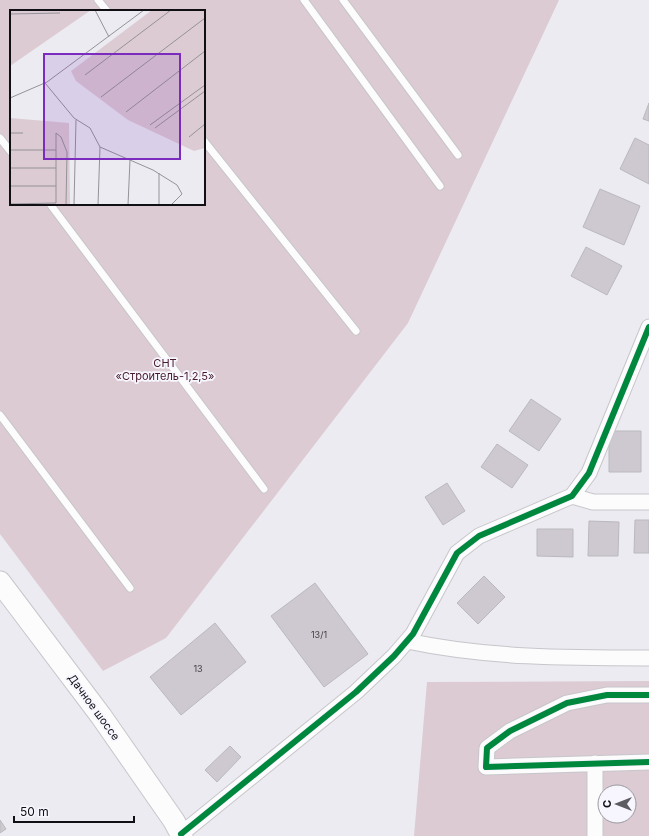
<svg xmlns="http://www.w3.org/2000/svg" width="649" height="836" viewBox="0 0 649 836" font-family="Inter,sans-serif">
<rect width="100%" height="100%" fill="#ecebf1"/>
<path fill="#dccbd2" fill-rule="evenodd" d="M 0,0 L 559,0 L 408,323 L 166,638 L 103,671 L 0,534 ZM 11,11 L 204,11 L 204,204 L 11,204 Z
M 649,681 L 649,836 L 414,836 L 427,682 ZM 605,792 L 629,792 L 629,816 L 605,816 Z"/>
<path fill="#cec9d1" stroke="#bab9bd" d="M 649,103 L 649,121 L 643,119 Z
M 635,138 L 649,145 L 649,184 L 620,169 Z
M 600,189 L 640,206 L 624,245 L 583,227 Z
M 586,247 L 622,266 L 607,295 L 571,276 Z
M 531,399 L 561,419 L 539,451 L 509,431 Z
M 609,431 L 641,431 L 641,472 L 609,472 Z
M 497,444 L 528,465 L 512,488 L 481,467 Z
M 447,483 L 465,511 L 443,525 L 425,497 Z
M 635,520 L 649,520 L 649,553 L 634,553 Z
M 589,521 L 619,522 L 618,556 L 588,556 Z
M 537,529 L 573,529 L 573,557 L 537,556 Z
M 484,576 L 505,597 L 478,624 L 457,603 Z
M 315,583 L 368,654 L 324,687 L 271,616 Z
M 215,623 L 246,662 L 181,715 L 150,677 Z
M 230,746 L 241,757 L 217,782 L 205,770 Z
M 0,820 L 6,829 L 0,833 Z"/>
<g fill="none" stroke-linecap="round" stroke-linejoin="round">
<defs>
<path id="service" d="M 98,0 L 107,11
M 304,0 L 440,186
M 343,0 L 458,155
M 0,138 L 11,152
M 204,141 L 356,331
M 50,204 L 264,489
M 0,415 L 130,588"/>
<path id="minor" d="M 572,496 L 593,502 L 649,502
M 407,641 C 487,658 568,658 649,658
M 649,695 L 607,695 L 567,703 L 510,731 L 487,748 L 486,767 L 649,762
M 181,834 L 356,692 L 394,656 L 413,634 L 457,553 L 479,536 L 572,496 L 589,473 L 649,327
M 595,836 L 595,763"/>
<path id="secondary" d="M 0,582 L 101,716 L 174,821 L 182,836"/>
</defs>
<use href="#service" stroke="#c7c6cb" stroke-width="9"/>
<use href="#minor" stroke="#c7c6cb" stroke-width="17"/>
<use href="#secondary" stroke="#c7c6cb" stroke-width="23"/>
<use href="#service" stroke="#fcfcfd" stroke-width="7"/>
<use href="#minor" stroke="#fcfcfd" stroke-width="15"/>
<use href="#secondary" stroke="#fcfcfd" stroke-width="21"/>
<defs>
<path id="cycleway" d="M 649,695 L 607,695 L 567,703 L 510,731 L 487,748 L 486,767 L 649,762
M 181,834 L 356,692 L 394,656 L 413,634 L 457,553 L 479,536 L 572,496 L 589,473 L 649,327"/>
</defs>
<use href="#cycleway" stroke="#f7f6ff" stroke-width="8"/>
<use href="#cycleway" stroke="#00873e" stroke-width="6"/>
</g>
<g text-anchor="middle" stroke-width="3.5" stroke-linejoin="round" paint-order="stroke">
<g font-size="9" fill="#403e42">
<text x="319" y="638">13/1</text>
<text x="198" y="672">13</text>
</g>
<g font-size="11" fill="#471a2a" stroke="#f7f6ff">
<text x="165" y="367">СНТ<tspan x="165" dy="13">«Строитель-1,2,5»</tspan></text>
</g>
<g font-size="11" fill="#100f13" stroke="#f7f6ff">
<text transform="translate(94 707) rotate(54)" y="4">Дачное шоссе</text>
</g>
</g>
<g transform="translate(10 10)">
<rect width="195" height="195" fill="#ecebf1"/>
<path d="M 0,0 L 81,0 L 0,56 ZM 142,0 L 195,0 L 195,138 L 184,141 L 118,110 L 66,71 L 61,61 ZM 0,108 L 59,113 L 60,195 L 0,195 Z" fill="#dccbd2"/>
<path fill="none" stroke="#949398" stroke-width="1" d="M 85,0 L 99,27M 0,4 L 50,3M 75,65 L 161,0M 35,73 L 64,108 L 80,118 L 90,137 L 143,160 L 167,175 L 172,184 L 161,195M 91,87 L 195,8M 0,88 L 37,72 L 134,0M 116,102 L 195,41M 140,115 L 195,75M 145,118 L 195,81M 0,123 L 13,123M 46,123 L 51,127 L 57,142 L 56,195M 179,127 L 195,114M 0,140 L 46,140M 0,158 L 46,158M 0,176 L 46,176M 0,194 L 46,193 L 46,123M 64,195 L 66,110M 88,195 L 90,137M 118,195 L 120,150M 149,195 L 149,163"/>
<path fill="#7b2cbf" fill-opacity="0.15" stroke="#7b2cbf" stroke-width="2" d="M 34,44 L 170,44 L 170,149 L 34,149 Z"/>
<rect width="195" height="195" fill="none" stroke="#100f13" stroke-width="2"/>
</g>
<g transform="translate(617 804) rotate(270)"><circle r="19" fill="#f7f6ff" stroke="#9b9aa1"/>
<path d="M0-3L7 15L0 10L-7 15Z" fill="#5d5c61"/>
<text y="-6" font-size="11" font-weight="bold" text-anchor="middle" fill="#100f13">С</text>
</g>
<path d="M14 816v6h120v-6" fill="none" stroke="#100f13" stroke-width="2"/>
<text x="20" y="816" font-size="12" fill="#100f13" stroke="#f7f6ff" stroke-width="3" paint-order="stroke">50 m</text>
</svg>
